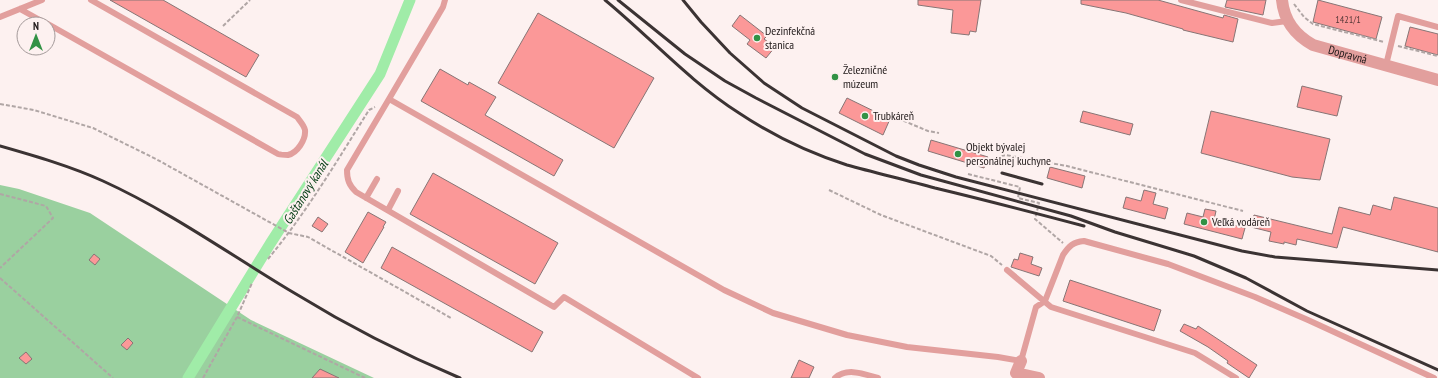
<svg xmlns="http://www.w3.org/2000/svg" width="1438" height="378" viewBox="0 0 1438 378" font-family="'PT Sans Narrow',sans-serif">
<rect width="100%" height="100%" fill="#fdf1f0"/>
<path fill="#9ad09f" d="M 0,185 L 19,189 L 90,213 L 251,320 L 374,378 L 0,378 Z"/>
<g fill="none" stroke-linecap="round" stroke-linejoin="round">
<path stroke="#a0eca8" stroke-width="11" d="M 188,378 L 270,244 L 380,74 L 410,0"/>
</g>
<path fill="#fb9898" stroke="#877575" d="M 110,0 L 163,0 L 259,55 L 246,77 Z
M 918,0 L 981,0 L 976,32 L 970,31 L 969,35 L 951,33 L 953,10 L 918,5 Z
M 1081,0 L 1158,0 L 1223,18 L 1224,15 L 1238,19 L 1233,42 L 1183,30 L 1183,29 L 1126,13 L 1081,4 Z
M 1227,0 L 1266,0 L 1263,15 L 1225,7 Z
M 1318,0 L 1382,17 L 1376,39 L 1313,22 Z
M 538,13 L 654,78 L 614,148 L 498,83 Z
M 740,15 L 767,36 L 764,39 L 775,47 L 766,58 L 747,44 L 750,40 L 732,26 Z
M 1410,27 L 1438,34 L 1438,55 L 1405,46 Z
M 440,69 L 468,85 L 469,82 L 496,97 L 485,115 L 563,160 L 554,176 L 421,101 Z
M 1302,86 L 1342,96 L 1337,116 L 1297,107 Z
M 847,98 L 890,119 L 883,135 L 839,113 Z
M 1083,111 L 1133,124 L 1130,135 L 1080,122 Z
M 1211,111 L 1330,139 L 1320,180 L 1292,177 L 1201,153 Z
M 931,140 L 988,157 L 984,168 L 928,151 Z
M 1050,167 L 1085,176 L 1082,188 L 1047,178 Z
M 433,173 L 558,243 L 535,284 L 410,214 Z
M 1144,190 L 1156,193 L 1153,204 L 1168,208 L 1165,219 L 1123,208 L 1126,197 L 1141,201 Z
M 1394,197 L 1438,208 L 1438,252 L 1343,227 L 1337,248 L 1297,239 L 1296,245 L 1284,242 L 1284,244 L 1269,241 L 1271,232 L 1251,227 L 1254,215 L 1332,234 L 1339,207 L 1370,215 L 1373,205 L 1391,210 Z
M 1205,209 L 1216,211 L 1214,220 L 1245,228 L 1242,239 L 1184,224 L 1187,213 L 1203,217 Z
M 368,212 L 386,222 L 383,227 L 384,227 L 363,263 L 345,252 Z
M 318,217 L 328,224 L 322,232 L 312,226 Z
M 392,247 L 543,332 L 532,352 L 381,268 Z
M 1020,253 L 1033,257 L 1031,264 L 1042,268 L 1039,276 L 1011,267 L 1014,259 L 1018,260 Z
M 94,254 L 100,259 L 95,265 L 89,260 Z
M 1070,280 L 1161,310 L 1154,331 L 1063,301 Z
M 1184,324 L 1196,329 L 1198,326 L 1257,365 L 1249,378 L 1227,363 L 1228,361 L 1208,347 L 1180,331 Z
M 128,338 L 133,343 L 127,350 L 121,345 Z
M 26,352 L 32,359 L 26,364 L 19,358 Z
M 799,360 L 814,367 L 809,378 L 791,378 Z
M 320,369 L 339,378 L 312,378 Z"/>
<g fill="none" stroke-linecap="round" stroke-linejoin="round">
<path stroke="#b0a6a5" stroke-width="2" stroke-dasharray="4 2" stroke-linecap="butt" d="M 1294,4 L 1304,17 L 1313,24 L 1384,42
M 223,26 L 250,0
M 1398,46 L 1438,56
M 0,104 L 34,110 L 93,128 L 156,159 L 289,233 L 308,237 L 451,318
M 892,116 L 928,131 L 939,133
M 1001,156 L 1006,155 L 1067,166 L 1243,211
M 968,174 L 1020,187 L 1018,198 L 1039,203 L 1035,219 L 1063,243
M 829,190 L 881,215 L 991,256 L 1002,265
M 0,194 L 46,206 L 53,218 L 0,268
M 268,259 C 306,213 337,161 369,110 L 375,107
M 0,278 L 113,378
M 237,317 L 365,378
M 203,378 L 237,317 L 252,283"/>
<path stroke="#e29f9d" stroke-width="6" d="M 445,0 L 443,7 L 389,99 L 724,290 L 773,313 L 847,335 L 907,347 L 998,357 L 1021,361 L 1036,307 L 1045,301 L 1063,255 C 1069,246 1073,242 1084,241 L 1168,264 L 1255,297 L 1308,320 L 1434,378
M 1181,0 L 1272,23 L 1287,21
M 20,9 L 47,24
M 0,17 L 42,0
M 48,24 L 278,154 C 281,155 285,155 288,155 C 297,153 306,140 305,130 C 304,125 300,121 297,117 L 91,0
M 1386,65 L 1398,16 L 1438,27
M 389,99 L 347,170 C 347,180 349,185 356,192 L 554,307 L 564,297 L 698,378
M 366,198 L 377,179
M 388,210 L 398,191
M 1007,270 L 1051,307 L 1195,353 L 1236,378
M 835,378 C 847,367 864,374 878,378"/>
<g stroke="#e29f9d" stroke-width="12">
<path id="s1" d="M 1282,0 C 1284,21 1295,35 1313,45 L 1438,80"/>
<path d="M 1021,361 L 1016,373 L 1039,378"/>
</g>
<path stroke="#3b3333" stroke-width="3" d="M 605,0 C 650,37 689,81 739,113 C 772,135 809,153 847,165 C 876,173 906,180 935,188 C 985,200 1035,213 1084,226
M 618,0 L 685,54 L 725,81 L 756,98 L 865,154 L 921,175 L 1071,216 L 1115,232 L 1194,256 L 1246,278 L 1307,311 L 1438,370
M 683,0 L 701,22 L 730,53 L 764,83 L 802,108 L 896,156 L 919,165 L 956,177 L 1242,251 L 1275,257 L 1438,270
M 0,146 C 35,156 70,166 103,181 C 171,212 232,256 296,294 C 348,326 403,354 460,378
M 1002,173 L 1042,184"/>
</g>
<g fill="#329245" stroke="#fdf1f0" stroke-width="1.5">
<circle cx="757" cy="38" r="4"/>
<circle cx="835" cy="77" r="4"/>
<circle cx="865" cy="116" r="4"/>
<circle cx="958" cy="154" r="4"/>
<circle cx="1204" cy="222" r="4"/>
</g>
<g text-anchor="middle" stroke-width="4" stroke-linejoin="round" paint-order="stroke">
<g font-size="10" fill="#563838">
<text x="1348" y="23">1421/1</text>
</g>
<g font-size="12" fill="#1f1818" stroke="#fdf1f0" text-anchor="start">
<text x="765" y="35">Dezinfekčná<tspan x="765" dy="14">stanica</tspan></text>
<text x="843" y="74">Železničné<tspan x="843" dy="14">múzeum</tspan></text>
<text x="873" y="120">Trubkáreň</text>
<text x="966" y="151">Objekt bývalej<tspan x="966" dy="14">personálnej kuchyne</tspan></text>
<text x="1212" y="226">Veľká vodáreň</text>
</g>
<g font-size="12" fill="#1f1818" stroke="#fdf1f0">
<text dy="4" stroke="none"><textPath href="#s1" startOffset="93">Dopravná</textPath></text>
</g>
<g font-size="13" font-style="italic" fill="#013b11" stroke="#fdf1f0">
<text transform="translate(305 192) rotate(-58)" y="5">Gaštanový kanál</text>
</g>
</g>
<g transform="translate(36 36)"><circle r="19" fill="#fdf1f0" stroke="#a49a9a"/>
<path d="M0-3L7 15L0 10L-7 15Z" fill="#329245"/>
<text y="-6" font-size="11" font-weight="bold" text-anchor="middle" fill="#1f1818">N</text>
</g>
</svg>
